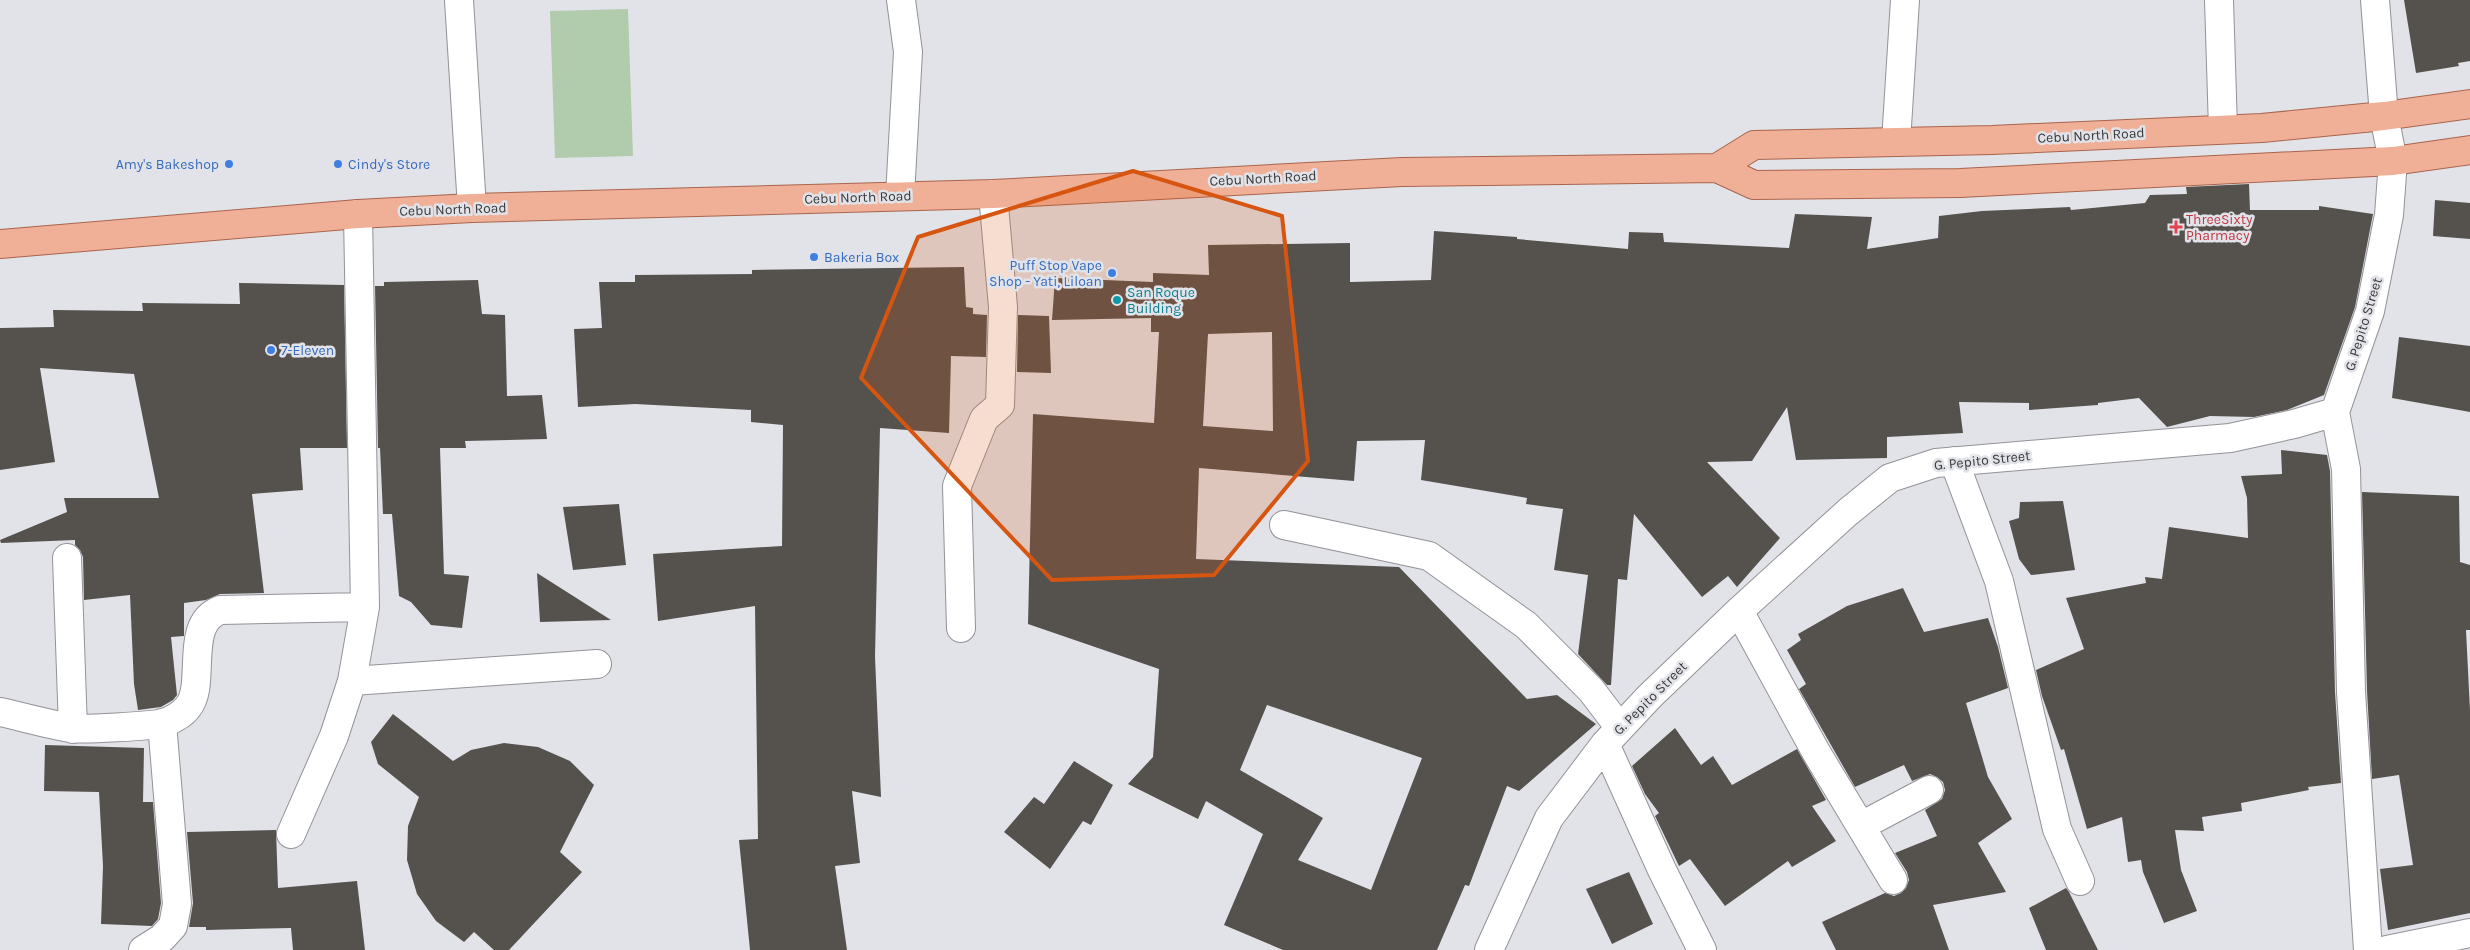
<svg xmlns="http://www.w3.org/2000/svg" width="2470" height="950" viewBox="0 0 2470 950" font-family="Karla,sans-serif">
<rect width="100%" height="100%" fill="#e2e3e9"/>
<path fill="#b1cbad" d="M 628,9 L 633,156 L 555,158 L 550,11 Z"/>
<path fill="#55524e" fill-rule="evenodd" d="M 2404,0 L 2470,0 L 2470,61 L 2458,63 L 2459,66 L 2416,73 Z
M 2249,184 L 2250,210 L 2319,210 L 2319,206 L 2373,214 L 2355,307 L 2324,395 L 2287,410 L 2254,417 L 2210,416 L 2167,427 L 2139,398 L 2098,403 L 2098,405 L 2029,410 L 2029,403 L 1959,402 L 1963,433 L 1887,437 L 1887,458 L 1796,460 L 1787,407 L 1752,461 L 1707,462 L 1780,538 L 1737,587 L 1728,576 L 1702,597 L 1634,514 L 1627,580 L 1618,579 L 1611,685 L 1607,685 L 1578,654 L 1588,575 L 1554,570 L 1563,509 L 1526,504 L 1527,498 L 1421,480 L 1425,440 L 1357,441 L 1354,481 L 1199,468 L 1196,559 L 1399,567 L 1527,699 L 1557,695 L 1596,724 L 1519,791 L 1507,786 L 1469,886 L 1465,885 L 1437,950 L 1283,950 L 1224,925 L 1263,834 L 1206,801 L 1198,819 L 1128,784 L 1153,757 L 1159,669 L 1028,624 L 1033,414 L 1154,423 L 1159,332 L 1151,332 L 1151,318 L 1052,320 L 1055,278 L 1153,282 L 1153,273 L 1209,275 L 1208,245 L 1350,243 L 1350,282 L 1431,280 L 1434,231 L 1517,237 L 1517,239 L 1628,249 L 1629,232 L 1663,233 L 1664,242 L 1789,248 L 1795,214 L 1872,217 L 1867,249 L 1938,238 L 1939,216 L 1982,211 L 2070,207 L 2071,210 L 2145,203 L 2150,195 L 2187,194 L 2186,187 ZM 1272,332 L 1273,431 L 1203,426 L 1208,334 ZM 1267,705 L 1422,758 L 1371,890 L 1298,860 L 1323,818 L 1240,770 Z
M 2435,200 L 2470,203 L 2470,239 L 2433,236 Z
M 964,267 L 966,307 L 973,308 L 973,314 L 987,315 L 986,357 L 951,356 L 949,433 L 880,428 L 875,657 L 881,797 L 852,791 L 860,863 L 835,866 L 847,950 L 750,950 L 739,840 L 758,839 L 755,606 L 658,621 L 653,554 L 782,546 L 783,425 L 751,422 L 751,410 L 635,404 L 578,407 L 574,329 L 602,328 L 599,282 L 635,282 L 635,275 L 752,274 L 752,270 Z
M 478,280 L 482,314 L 505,315 L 507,396 L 542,395 L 547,439 L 465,441 L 466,448 L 440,448 L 444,574 L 469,576 L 462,628 L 431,625 L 411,602 L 399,596 L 392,514 L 383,514 L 380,448 L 378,448 L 375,286 L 384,286 L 384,282 Z
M 239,283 L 344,285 L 347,448 L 300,448 L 303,490 L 252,494 L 264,593 L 220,594 L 206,600 L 184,603 L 184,636 L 171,637 L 177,695 L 173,700 L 161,707 L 138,710 L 134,684 L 130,595 L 84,600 L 83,557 L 80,550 L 75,545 L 75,540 L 1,543 L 0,540 L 67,512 L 64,498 L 159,498 L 134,374 L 40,368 L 55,462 L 0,470 L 0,328 L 54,327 L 53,310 L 143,311 L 142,303 L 240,304 Z
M 1018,315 L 1049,316 L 1051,373 L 1017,372 Z
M 2399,337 L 2470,346 L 2470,412 L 2392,398 Z
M 2281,450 L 2327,455 L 2330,471 L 2335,692 L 2341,783 L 2308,787 L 2309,790 L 2241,803 L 2242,811 L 2202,817 L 2204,831 L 2175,830 L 2181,870 L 2197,911 L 2164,923 L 2143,872 L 2141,860 L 2128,862 L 2122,817 L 2087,829 L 2064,749 L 2061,750 L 2042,696 L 2036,670 L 2084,649 L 2066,598 L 2146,583 L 2145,577 L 2162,579 L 2169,527 L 2248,538 L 2247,498 L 2241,476 L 2282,474 Z
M 2362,492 L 2459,496 L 2460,562 L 2470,565 L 2470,630 L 2466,630 L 2470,710 L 2470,913 L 2388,930 L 2380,869 L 2413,865 L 2399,775 L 2372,779 L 2367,691 Z
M 2063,501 L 2075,570 L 2031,575 L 2019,559 L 2009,521 L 2019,518 L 2020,502 Z
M 619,504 L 626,565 L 573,570 L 563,507 Z
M 537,573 L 611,620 L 540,622 Z
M 1903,588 L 1924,632 L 1988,618 L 1998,647 L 2008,688 L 1966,703 L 1988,777 L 2012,819 L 1978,843 L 2006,892 L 1933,905 L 1949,950 L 1836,950 L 1822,922 L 1885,893 L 1894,896 L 1901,893 L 1906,888 L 1909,880 L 1907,872 L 1895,853 L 1937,836 L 1925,810 L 1942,799 L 1945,790 L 1943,782 L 1937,777 L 1930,774 L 1912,781 L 1904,765 L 1855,787 L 1799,689 L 1806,684 L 1787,650 L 1801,640 L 1798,634 L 1847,606 Z
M 393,714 L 453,761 L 471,750 L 504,743 L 538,747 L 570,761 L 594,785 L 560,852 L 582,872 L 509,950 L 494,950 L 474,932 L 464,942 L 436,921 L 417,894 L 407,860 L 408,826 L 419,797 L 378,764 L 371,742 Z
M 1675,728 L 1701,765 L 1713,756 L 1732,785 L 1797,749 L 1826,800 L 1812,806 L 1836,841 L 1792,867 L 1788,861 L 1725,906 L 1690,859 L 1679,866 L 1655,816 L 1659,813 L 1645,794 L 1632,766 Z
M 45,745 L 144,748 L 143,802 L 153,802 L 161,903 L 158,919 L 152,926 L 101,924 L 103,866 L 99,792 L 44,791 Z
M 1074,761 L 1113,785 L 1091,825 L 1083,821 L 1050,869 L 1004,832 L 1034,797 L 1044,804 Z
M 276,830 L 278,888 L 357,881 L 365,950 L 293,950 L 291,928 L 206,930 L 206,927 L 189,927 L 193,903 L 187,832 Z
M 1629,872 L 1653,924 L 1612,944 L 1586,889 Z
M 2066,888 L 2069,892 L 2098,950 L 2046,950 L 2029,908 Z"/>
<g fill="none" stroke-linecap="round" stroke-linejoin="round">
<defs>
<path id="minor" d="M 459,0 L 472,208
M 2219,0 L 2223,129
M 1896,142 L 1905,0
M 900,196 L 908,52 L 901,0
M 2335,412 L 2346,469 L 2351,692 L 2368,950
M 2335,412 L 2370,311 L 2389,215 L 2393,161 L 2384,116 L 2375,0
M 1954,461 L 1999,581 L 2057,829 L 2080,881
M 1284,525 L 1429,556 L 1526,625 L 1591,690 L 1620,728
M 67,558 L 73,729
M 1739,611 L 1816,752 L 1893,880
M 961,628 L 957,486 L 984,419 L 1000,405 L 1003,307 L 993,194
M 352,681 L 597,664
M 0,712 C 23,717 47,724 71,728 C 81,730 153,726 163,723 C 171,721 183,714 188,707 C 207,684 183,624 220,610 L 365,607
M 1605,744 L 1662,870 L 1702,950
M 1861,826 L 1929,790
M 291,834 L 334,736 L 352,681 L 365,607 L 358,214
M 143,950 L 162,938 L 173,926 L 177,904 L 162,723
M 1489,950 L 1549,818 L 1605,744 L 1650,696 L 1739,611 L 1848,512 L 1890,478 L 1936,463 L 2230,438 L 2294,424 L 2335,412
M 2387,950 L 2470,933"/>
<path id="major" d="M 1717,168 L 1754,145 L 1992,140 L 2262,128 L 2384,116 L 2470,104
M 0,244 L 358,214 L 472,208 L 993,194 L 1402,172 L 1717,168 L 1754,185 L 1960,183 L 2393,161 L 2470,150"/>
</defs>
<use href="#minor" stroke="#929298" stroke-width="30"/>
<use href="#major" stroke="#a9644b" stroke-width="30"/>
<use href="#minor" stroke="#fff" stroke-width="28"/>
<use href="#major" stroke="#f0b098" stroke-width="28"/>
</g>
<path fill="#d65611" fill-opacity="0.2" stroke="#d65611" stroke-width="4" stroke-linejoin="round" d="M 1133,171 L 1282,216 L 1308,461 L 1214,575 L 1052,580 L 861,378 L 918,237 Z"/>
<g fill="#3f7fe0" stroke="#e2e3e9" stroke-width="2">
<circle cx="229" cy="164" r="5"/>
<circle cx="338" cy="164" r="5"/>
<circle cx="814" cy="257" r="5"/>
<circle cx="1112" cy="273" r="5"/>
<circle cx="271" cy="350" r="5"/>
</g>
<path fill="#e0444e" stroke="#e2e3e9" stroke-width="2" d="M2173.5 219.5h5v5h5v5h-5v5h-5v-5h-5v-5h5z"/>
<circle fill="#0f9aa8" stroke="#e2e3e9" stroke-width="2" cx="1117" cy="300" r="5"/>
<g text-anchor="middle" stroke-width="5" stroke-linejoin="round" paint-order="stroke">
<g font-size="14" fill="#39393b" stroke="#e2e3e9">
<text transform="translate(2091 135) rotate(-3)" y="5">Cebu North Road</text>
<text transform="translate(1263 178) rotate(-3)" y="5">Cebu North Road</text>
<text transform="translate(858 197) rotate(-2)" y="5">Cebu North Road</text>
<text transform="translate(453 209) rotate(-2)" y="5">Cebu North Road</text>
<text transform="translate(2363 324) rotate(-73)" y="5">G. Pepito Street</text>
<text transform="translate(1982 460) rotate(-6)" y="5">G. Pepito Street</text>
<text transform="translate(1650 698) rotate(-45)" y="5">G. Pepito Street</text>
</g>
<g font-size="14" fill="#366cbe" stroke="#e2e3e9" text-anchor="start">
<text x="219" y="169" text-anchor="end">Amy's Bakeshop</text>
<text x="348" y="169">Cindy's Store</text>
<text x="824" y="262">Bakeria Box</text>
<text x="1102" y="270" text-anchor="end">Puff Stop Vape<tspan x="1102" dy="16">Shop - Yati, Liloan</tspan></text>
<text x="281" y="355">7-Eleven</text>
</g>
<g font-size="14" fill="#be3a42" stroke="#e2e3e9" text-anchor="start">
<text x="2186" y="224">ThreeSixty<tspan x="2186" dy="16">Pharmacy</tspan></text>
</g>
<g font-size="14" fill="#0d838f" stroke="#e2e3e9" text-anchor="start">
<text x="1127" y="297">San Roque<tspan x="1127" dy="16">Building</tspan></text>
</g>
</g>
</svg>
